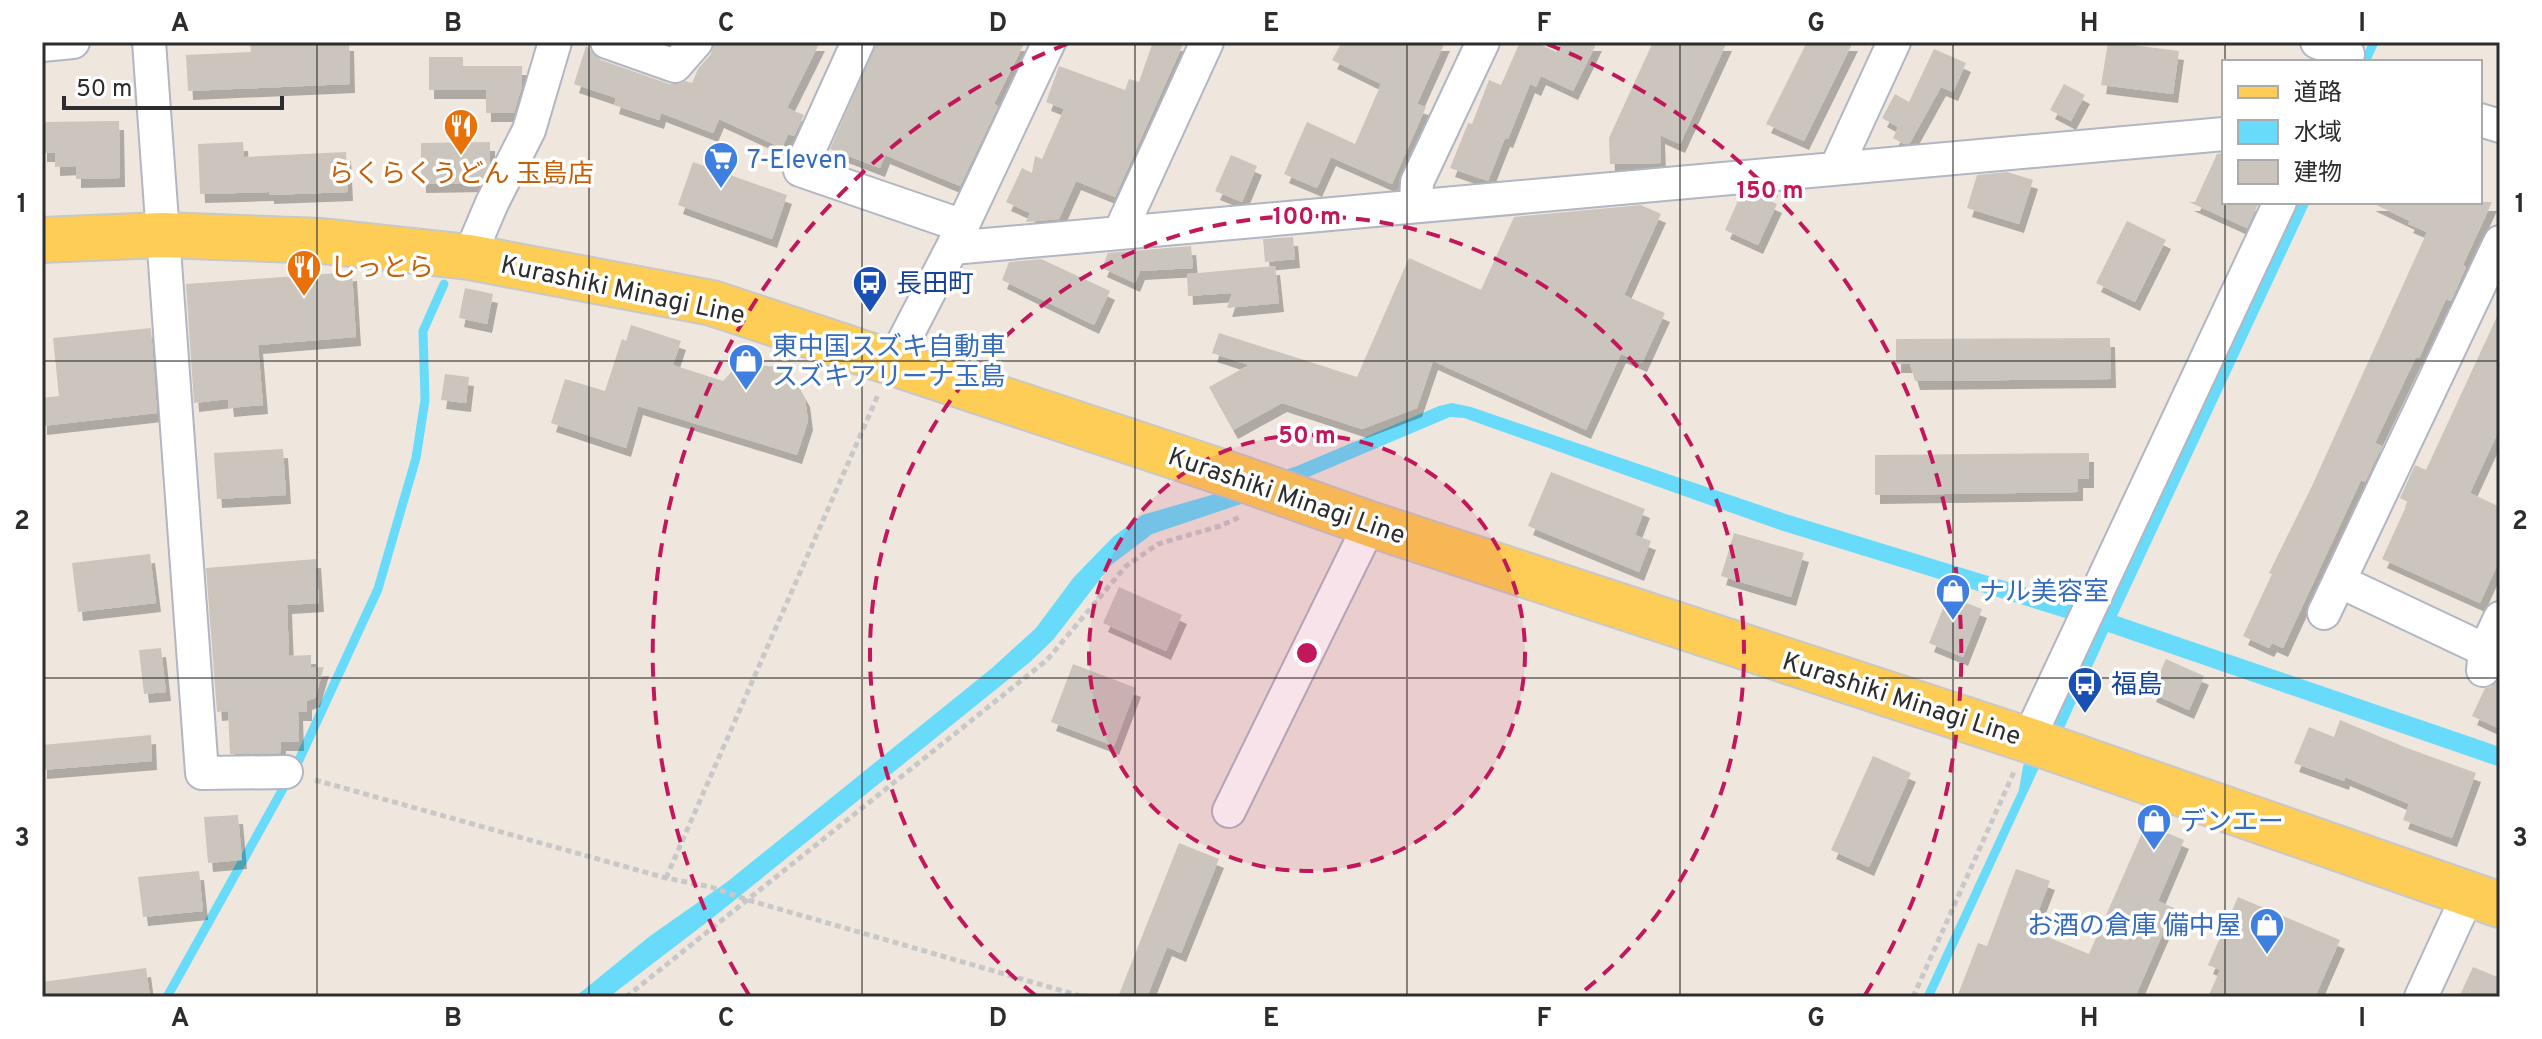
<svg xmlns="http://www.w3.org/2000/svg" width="2542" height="1039" viewBox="0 0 2542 1039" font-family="Overpass,'Noto Sans JP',sans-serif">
<defs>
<filter id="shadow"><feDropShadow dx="5" dy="9" stdDeviation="0" flood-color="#0004"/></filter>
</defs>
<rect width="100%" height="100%" fill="#efe7de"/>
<path fill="#69dbfa" d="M 2291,202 L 2310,202 L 2117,616 L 2500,747 L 2500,767 L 2108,632 L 2065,726 L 2037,772 L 1933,997 L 1923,997 L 2019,790 L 2023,766 L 2049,719 L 2075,621 L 1780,530 L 1464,418 L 1450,417 L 1259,498 L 1152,534 L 1111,565 L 1053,640 L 1030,662 L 715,916 L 609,997 L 575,997 L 650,936 L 727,882 L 992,668 L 1036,628 L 1074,577 L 1113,537 L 1142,515 L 1208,496 L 1297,466 L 1439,406 L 1452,403 L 1471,407 L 1786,514 L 2080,604 Z"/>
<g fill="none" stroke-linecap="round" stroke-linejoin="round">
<path stroke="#69dbfa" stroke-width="9" d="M 2365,62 L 2374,42
M 167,997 L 299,760 L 378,589 L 416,458 L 425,400 L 423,331 L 444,284"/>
</g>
<path fill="#cbc5bd" filter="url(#shadow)" d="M 250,42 L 349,42 L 350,84 L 188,91 L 186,55 L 251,52 Z
M 714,42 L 820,42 L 787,108 L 804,115 L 794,136 L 788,134 L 782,148 L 719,119 L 713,133 L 661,113 L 659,120 L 614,105 L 616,98 L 574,84 L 586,46 L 601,60 L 669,84 L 679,84 L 685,81 L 692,83 L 698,69 L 711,54 Z
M 877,42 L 1025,42 L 994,104 L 998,106 L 960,186 L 885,155 L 880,168 L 830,149 Z
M 1153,42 L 1184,42 L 1115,197 L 1076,181 L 1059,219 L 1026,222 L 1030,213 L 1006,202 L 1022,168 L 1032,173 L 1035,156 L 1042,159 L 1064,109 L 1046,102 L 1059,66 L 1125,90 L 1129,79 L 1139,82 Z
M 1342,42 L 1445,42 L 1417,104 L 1426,107 L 1392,184 L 1331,157 L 1317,188 L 1284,174 L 1307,122 L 1355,144 L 1381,84 L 1332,60 Z
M 1520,42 L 1535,42 L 1556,52 L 1561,42 L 1597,42 L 1573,91 L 1541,76 L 1536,87 L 1530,84 L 1508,139 L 1505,138 L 1488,181 L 1450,168 L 1468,123 L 1472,124 L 1489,80 L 1501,85 Z
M 1653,42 L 1727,42 L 1680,144 L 1660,135 L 1661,163 L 1610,164 L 1609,138 Z
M 1807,42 L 1853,42 L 1804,141 L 1766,124 Z
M 2108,42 L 2179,51 L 2173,94 L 2101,85 Z
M 1934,49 L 1966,63 L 1953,92 L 1941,87 L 1910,143 L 1904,144 L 1893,138 L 1898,127 L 1882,118 L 1895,94 L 1909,102 Z
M 429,57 L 463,57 L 463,66 L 522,66 L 522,86 L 514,113 L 486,113 L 486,90 L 429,90 Z
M 2064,84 L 2085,95 L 2071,121 L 2050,110 Z
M 119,121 L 120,178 L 76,179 L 76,166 L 55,167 L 55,153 L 42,153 L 42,122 Z
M 243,142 L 244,157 L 346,152 L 348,192 L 269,195 L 269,192 L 200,194 L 198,144 Z
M 490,142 L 490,164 L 481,183 L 421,184 L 421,143 Z
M 2224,153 L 2224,202 L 2259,202 L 2247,228 L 2189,202 L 2195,202 L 2217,154 Z
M 1231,155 L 1257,166 L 1242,202 L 1215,191 Z
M 693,162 L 787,195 L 772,239 L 678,205 Z
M 2007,172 L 2033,180 L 2019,224 L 1967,208 L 1977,175 Z
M 1757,195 L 1777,204 L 1758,245 L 1725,230 L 1740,196 Z
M 2370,202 L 2492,202 L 2463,265 L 2466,267 L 2451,301 L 2446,299 L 2419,358 L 2416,357 L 2375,443 L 2382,446 L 2365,482 L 2361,480 L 2283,648 L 2272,643 L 2269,648 L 2243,636 L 2272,574 L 2269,573 L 2312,486 L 2427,232 L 2408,224 L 2410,221 Z
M 1641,205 L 1661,214 L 1624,295 L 1665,313 L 1642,363 L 1621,354 L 1586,430 L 1433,361 L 1417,408 L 1362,429 L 1282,403 L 1233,430 L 1209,387 L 1249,365 L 1212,353 L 1219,333 L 1357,377 L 1409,258 L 1481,290 L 1514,217 Z
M 2127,221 L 2166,240 L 2135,302 L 2096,283 Z
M 1293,237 L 1295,259 L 1265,262 L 1263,239 Z
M 1191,246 L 1193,268 L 1140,271 L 1135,283 L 1102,268 L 1108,253 Z
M 1041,259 L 1110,291 L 1094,325 L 1002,280 L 1009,262 Z
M 1275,266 L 1279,303 L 1227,308 L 1232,293 L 1188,296 L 1187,274 Z
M 352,272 L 356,337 L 258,345 L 263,405 L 229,408 L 228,399 L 194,403 L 186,284 Z
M 465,288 L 493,294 L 487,324 L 459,318 Z
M 2500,310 L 2500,428 L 2470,493 L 2500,507 L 2500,559 L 2480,603 L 2382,559 L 2408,502 L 2400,498 L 2415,465 L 2426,470 Z
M 631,325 L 681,341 L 673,365 L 723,381 L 734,369 L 756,365 L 779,367 L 795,380 L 805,398 L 808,421 L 797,455 L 638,406 L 626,448 L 551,423 L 565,379 L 605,391 L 622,339 L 626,341 Z
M 151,328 L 157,413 L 42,426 L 42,398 L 59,396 L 53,338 Z
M 2110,338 L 2111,379 L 1915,381 L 1910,364 L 1896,364 L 1896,339 Z
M 445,374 L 469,377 L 466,403 L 441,400 Z
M 283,449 L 286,495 L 217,499 L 214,453 Z
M 2089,453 L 2089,479 L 2078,479 L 2078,492 L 1875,495 L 1875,455 Z
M 1551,472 L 1645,509 L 1635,535 L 1651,541 L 1639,572 L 1528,526 Z
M 1734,533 L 1804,553 L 1791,597 L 1721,576 Z
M 150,554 L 156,603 L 78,612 L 72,563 Z
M 316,559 L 319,603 L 287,605 L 289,656 L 311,655 L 311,668 L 324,667 L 315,698 L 307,701 L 307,712 L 298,712 L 299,742 L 281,742 L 281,753 L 230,754 L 228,711 L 217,712 L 206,568 Z
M 1119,587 L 1182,615 L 1166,651 L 1103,623 Z
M 1948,596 L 1982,609 L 1963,657 L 1929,643 Z
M 161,648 L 166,692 L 144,694 L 139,650 Z
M 2166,659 L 2204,676 L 2189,710 L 2151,693 Z
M 1073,664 L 1136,688 L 1114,746 L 1051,722 Z
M 2500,677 L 2500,729 L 2472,716 L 2485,688 L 2491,687 Z
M 2340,720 L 2407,748 L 2476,773 L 2452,838 L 2403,820 L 2409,804 L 2345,777 L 2344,781 L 2294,763 L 2309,727 L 2334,737 Z
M 151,735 L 152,761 L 42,770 L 42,745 Z
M 1873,756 L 1911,773 L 1869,867 L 1831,850 Z
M 238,815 L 242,860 L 208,863 L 204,817 Z
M 2146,824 L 2184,840 L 2158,901 L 2174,908 L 2135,997 L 1957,997 L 1978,943 L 1987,946 L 2016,869 L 2050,881 L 2031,930 L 2089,954 Z
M 1179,843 L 1219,859 L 1181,953 L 1167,947 L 1147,997 L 1118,997 Z
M 199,871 L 203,911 L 143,917 L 138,877 Z
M 2238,897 L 2340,940 L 2315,997 L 2208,997 L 2220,970 L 2208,965 Z
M 2473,967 L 2500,978 L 2500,997 L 2459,997 Z
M 146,968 L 150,997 L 42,997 L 42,982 Z"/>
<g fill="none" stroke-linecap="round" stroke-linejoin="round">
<defs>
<path id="street" d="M 149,42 L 202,773 L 286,772
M 607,42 L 675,66 L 696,42
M 858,42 L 800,170 L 963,226
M 2317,42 L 2348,54
M 42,45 L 73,42
M 2480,120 L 2500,126
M 1836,168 L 1894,42
M 1416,205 L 1417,182 L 1483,42
M 1120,232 L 1207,42
M 952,248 L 2224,134
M 469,257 L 492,203 L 529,130 L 555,42
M 893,362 L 952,248 L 1049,42
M 2339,581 L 2485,650 L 2483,670
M 2324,613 L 2500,242
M 2485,650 L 2500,618
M 2028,740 L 2280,202
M 1229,811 L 1370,524
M 2421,997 L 2468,895"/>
<path id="primary" d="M 42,240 L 162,235 L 322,241 L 469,257 L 712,303 L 1243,479 L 1370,524 L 2028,740 L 2500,905"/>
</defs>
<use href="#street" stroke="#b2b6c2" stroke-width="36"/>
<use href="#primary" stroke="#c8c8c8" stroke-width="48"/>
<path stroke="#c8c8c8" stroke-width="5" stroke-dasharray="6 4" stroke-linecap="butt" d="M 315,780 L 666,878 L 711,887 L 748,900 L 1084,997
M 666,878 L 878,395
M 626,997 L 1047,660 L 1126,566 L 1158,544 L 1220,526 L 1240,517
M 1913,997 L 2014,772"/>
<use href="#street" stroke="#fff" stroke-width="32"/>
<use href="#primary" stroke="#fecd55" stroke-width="44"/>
</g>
<path fill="none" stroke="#2d2d2d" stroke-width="2" stroke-opacity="0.55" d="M 317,42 L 317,997M 589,42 L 589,997M 862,42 L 862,997M 1135,42 L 1135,997M 1407,42 L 1407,997M 1680,42 L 1680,997M 1953,42 L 1953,997M 2225,42 L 2225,62M 2225,202 L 2225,997M 42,361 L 2500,361M 42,678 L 2500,678"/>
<circle cx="1307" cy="653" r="218" fill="#c2185b" fill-opacity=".12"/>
<g fill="none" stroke="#c2185b" stroke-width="4" stroke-dasharray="14 10">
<circle cx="1307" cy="653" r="218"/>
<path d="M1035 995A437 437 0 1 1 1579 995"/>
<path d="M749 995A655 655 0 0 1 1067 44M1547 44A655 655 0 0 1 1865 995"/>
</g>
<defs>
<symbol id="restaurant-pin" viewBox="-11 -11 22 30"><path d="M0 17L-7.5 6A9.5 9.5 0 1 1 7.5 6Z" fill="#e8710a" stroke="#fff"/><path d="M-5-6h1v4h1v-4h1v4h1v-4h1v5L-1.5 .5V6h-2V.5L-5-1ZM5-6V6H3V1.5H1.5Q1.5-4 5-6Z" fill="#fff"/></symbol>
<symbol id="supermarket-pin" viewBox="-11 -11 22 30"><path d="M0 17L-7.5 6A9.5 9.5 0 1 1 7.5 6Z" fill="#3f7fe0" stroke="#fff"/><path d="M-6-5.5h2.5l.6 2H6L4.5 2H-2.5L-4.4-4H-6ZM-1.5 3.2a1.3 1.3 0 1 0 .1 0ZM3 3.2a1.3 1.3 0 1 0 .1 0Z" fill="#fff"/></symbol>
<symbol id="bus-pin" viewBox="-11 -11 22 30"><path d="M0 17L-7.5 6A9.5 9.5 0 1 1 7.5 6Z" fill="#1a4fb4" stroke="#fff"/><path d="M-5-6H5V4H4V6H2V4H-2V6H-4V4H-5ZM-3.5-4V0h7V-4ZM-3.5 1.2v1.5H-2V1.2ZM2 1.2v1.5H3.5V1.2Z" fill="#fff"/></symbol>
<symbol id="shop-pin" viewBox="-11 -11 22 30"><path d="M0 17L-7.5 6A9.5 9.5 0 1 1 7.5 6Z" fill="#3f7fe0" stroke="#fff"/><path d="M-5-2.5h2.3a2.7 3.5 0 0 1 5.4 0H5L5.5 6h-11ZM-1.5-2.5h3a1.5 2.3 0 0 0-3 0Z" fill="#fff"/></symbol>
</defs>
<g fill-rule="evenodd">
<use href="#restaurant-pin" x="441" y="106" width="40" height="54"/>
<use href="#supermarket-pin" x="701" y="139" width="40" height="54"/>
<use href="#restaurant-pin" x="284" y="247" width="40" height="54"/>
<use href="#bus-pin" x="850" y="263" width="40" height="54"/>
<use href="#shop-pin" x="726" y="341" width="40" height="54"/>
<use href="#shop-pin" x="1933" y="571" width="40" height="54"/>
<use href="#bus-pin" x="2065" y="664" width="40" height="54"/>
<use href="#shop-pin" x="2134" y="801" width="40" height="54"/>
<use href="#shop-pin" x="2247" y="905" width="40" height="54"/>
</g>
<g text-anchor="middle" stroke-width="7" stroke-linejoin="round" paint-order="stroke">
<g font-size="26" fill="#366cbe" stroke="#fff" text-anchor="start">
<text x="747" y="168">7-Eleven</text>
<text x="772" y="355">東中国スズキ自動車<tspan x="772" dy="30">スズキアリーナ玉島</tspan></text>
<text x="1979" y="600">ナル美容室</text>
<text x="2180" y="830">デンエー</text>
<text x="2241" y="934" text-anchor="end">お酒の倉庫 備中屋</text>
</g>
<g font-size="26" fill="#c56008" stroke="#fff">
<text x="461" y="182">らくらくうどん 玉島店</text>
<text x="330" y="276" text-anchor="start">しっとら</text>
</g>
<g font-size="26" fill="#164399" stroke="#fff" text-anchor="start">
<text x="896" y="292">長田町</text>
<text x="2111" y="693">福島</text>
</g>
<g font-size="26" fill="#2d2d2d" stroke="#fff">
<text transform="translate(623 289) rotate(12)" y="9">Kurashiki Minagi Line</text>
<text transform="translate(1287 495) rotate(19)" y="9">Kurashiki Minagi Line</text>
<text transform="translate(1902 698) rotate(18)" y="9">Kurashiki Minagi Line</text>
</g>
</g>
<circle cx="1307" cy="653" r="12" fill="#c2185b" stroke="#fff" stroke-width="4"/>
<g font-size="24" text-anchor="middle" font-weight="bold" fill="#c2185b" stroke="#fff" stroke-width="7" stroke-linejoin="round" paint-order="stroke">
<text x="1770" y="198">150 m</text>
<text x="1307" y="224">100 m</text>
<text x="1307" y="443">50 m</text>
</g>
<rect width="2542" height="1039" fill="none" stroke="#ffffff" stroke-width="88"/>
<rect x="2222" y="60" width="260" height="144" fill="#ffffff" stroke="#ababab" stroke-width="2"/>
<rect x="2238" y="86" width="40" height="12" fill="#fecd55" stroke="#ababab" stroke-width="2"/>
<text x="2294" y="100" font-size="24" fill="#2d2d2d">道路</text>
<rect x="2238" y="120" width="40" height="24" fill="#69dbfa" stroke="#ababab" stroke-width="2"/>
<text x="2294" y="140" font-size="24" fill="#2d2d2d">水域</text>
<rect x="2238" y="160" width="40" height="24" fill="#cbc5bd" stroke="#ababab" stroke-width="2"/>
<text x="2294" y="180" font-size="24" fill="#2d2d2d">建物</text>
<path d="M64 96v12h218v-12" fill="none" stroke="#2d2d2d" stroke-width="4"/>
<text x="76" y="96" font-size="24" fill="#2d2d2d" stroke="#ffffff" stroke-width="6" paint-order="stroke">50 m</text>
<rect x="44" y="44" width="2454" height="951" fill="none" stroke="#2d2d2d" stroke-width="3"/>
<g font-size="26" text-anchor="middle" font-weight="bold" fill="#2d2d2d">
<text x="180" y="31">A</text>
<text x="453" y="31">B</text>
<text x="726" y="31">C</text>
<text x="998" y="31">D</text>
<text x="1271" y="31">E</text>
<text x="1544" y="31">F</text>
<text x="1816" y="31">G</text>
<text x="2089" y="31">H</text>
<text x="2362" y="31">I</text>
<text x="22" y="212">1</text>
<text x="2520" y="212">1</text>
<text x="22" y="529">2</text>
<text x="2520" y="529">2</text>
<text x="22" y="846">3</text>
<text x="2520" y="846">3</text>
<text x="180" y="1026">A</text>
<text x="453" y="1026">B</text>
<text x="726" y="1026">C</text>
<text x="998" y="1026">D</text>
<text x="1271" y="1026">E</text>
<text x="1544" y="1026">F</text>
<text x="1816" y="1026">G</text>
<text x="2089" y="1026">H</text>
<text x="2362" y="1026">I</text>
</g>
</svg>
